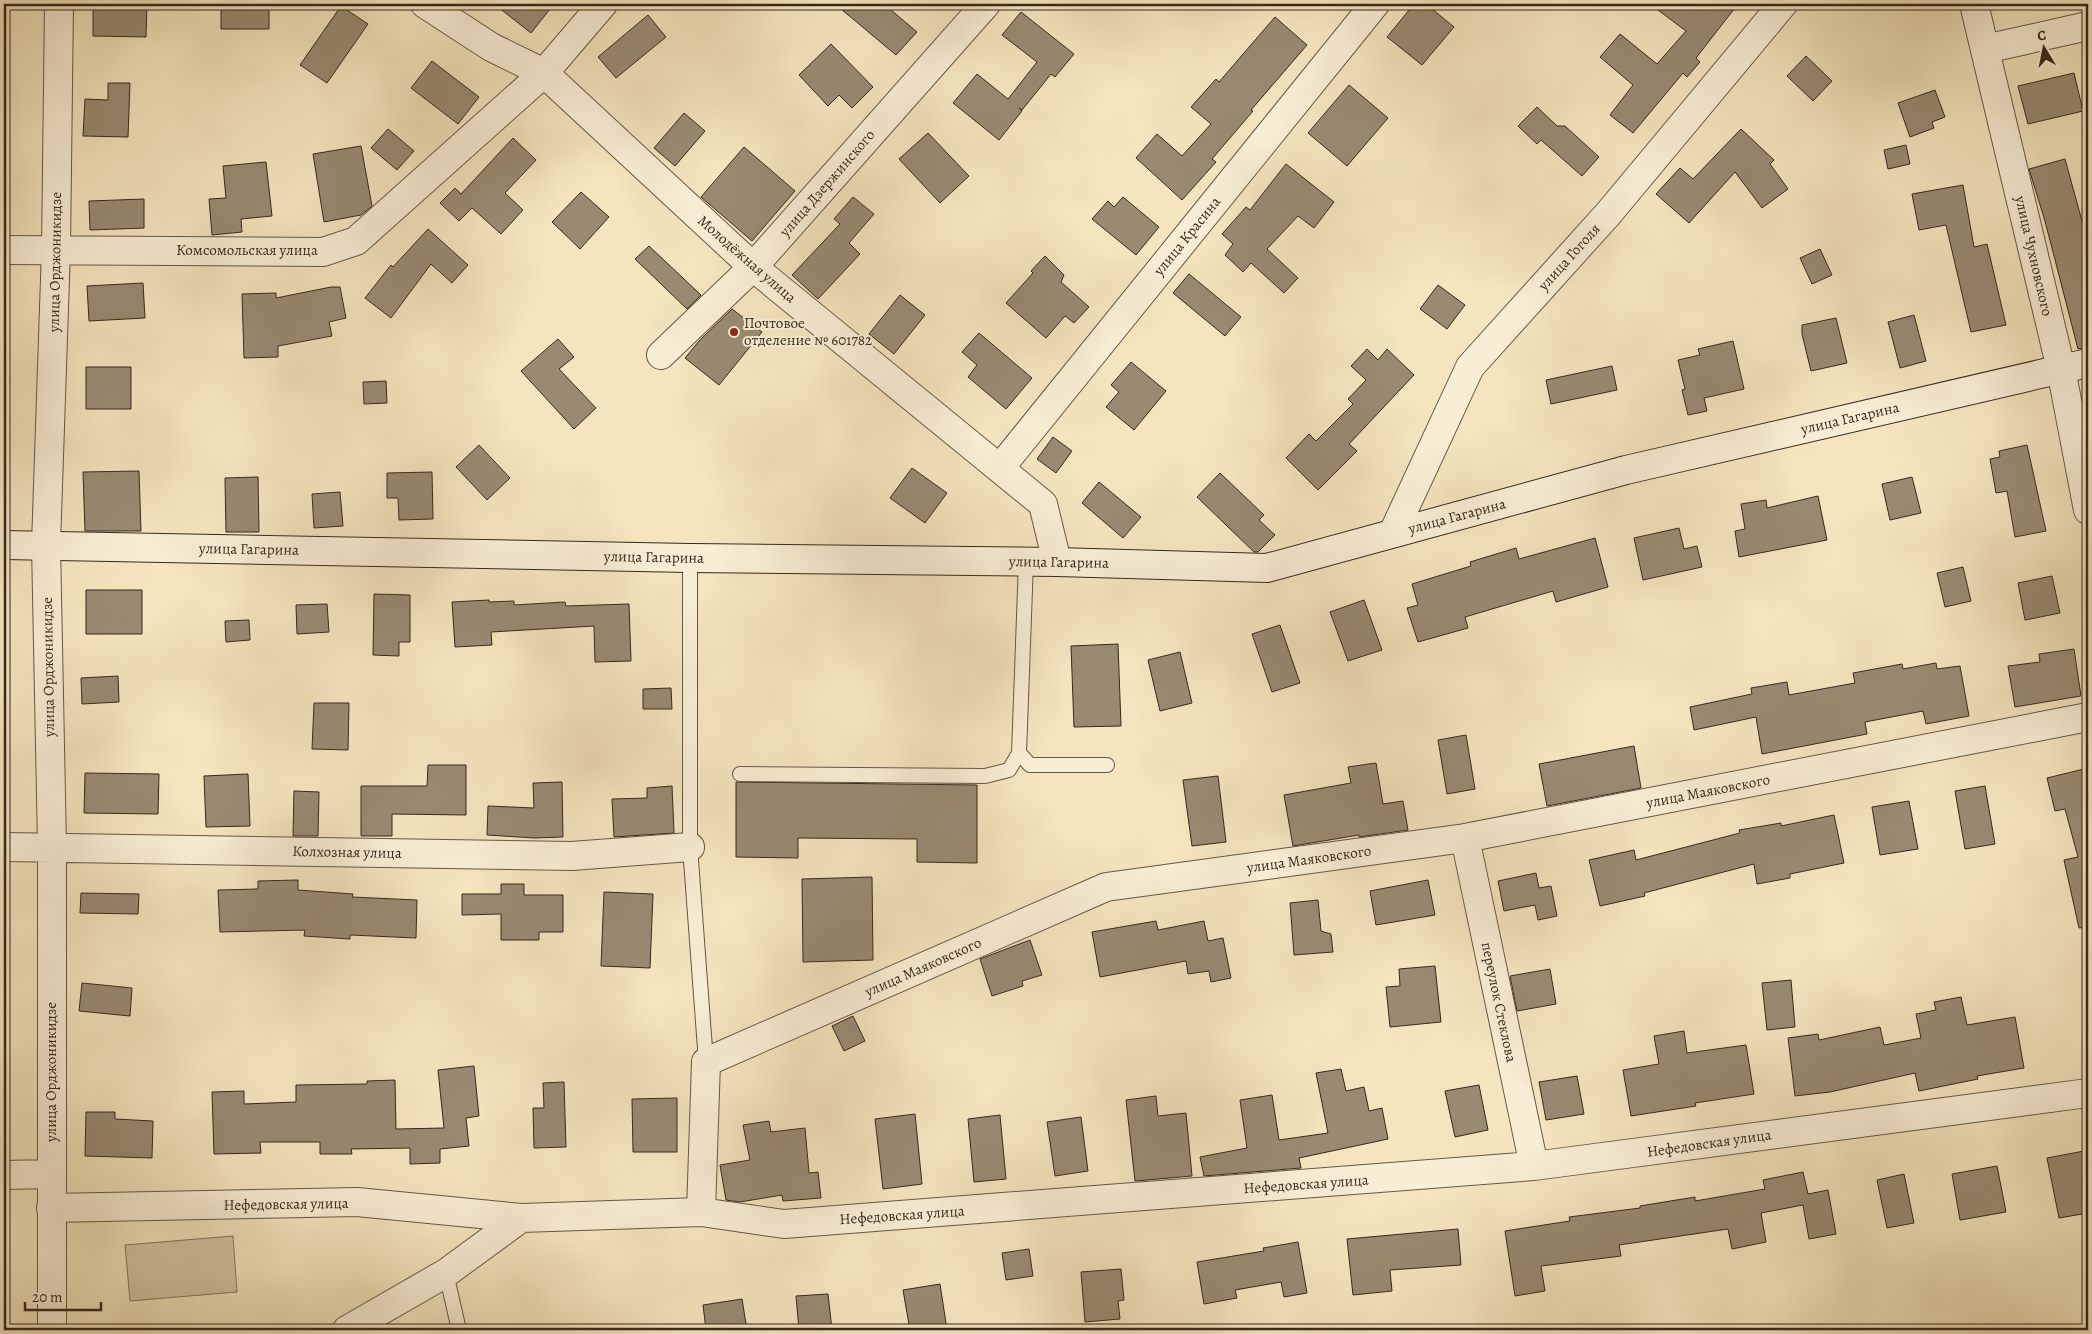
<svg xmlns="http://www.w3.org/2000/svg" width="2092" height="1334" viewBox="0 0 2092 1334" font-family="Alegreya,serif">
<rect width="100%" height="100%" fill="#f4e5bf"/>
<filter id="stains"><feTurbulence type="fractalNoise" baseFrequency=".004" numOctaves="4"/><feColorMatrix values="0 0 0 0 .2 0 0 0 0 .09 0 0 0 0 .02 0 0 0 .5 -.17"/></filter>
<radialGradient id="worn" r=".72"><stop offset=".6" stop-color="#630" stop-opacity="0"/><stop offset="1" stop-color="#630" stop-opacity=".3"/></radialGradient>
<path fill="#d3c5a4" stroke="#847761" d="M 233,1236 L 237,1292 L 130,1301 L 125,1245 Z"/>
<path fill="#988b72" stroke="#34291e" d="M 93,4 L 147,4 L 146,37 L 93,36 Z
M 221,4 L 269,4 L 269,29 L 221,29 Z
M 494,4 L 554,4 L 531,33 Z
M 835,4 L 884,4 L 917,32 L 896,55 Z
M 1414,4 L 1426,4 L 1454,27 L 1422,65 L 1387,37 Z
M 1650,4 L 1738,4 L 1696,58 L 1700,62 L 1687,77 L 1683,73 L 1633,133 L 1610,115 L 1633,85 L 1600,57 L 1620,34 L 1657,64 L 1686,31 Z
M 341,6 L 368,24 L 327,83 L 300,65 Z
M 1021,12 L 1074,54 L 1055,77 L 1051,74 L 1022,110 L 1019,108 L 1022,111 L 999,140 L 953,103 L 977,74 L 1008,99 L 1037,62 L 1002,35 Z
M 648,15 L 666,37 L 616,78 L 598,57 Z
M 1275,17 L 1307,45 L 1251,110 L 1253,111 L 1212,159 L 1216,162 L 1182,200 L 1136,158 L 1157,134 L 1182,156 L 1211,124 L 1191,107 L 1216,79 L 1219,82 Z
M 831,44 L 873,87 L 852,108 L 839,95 L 828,106 L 799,75 Z
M 1806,56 L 1832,81 L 1813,101 L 1787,76 Z
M 432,61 L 479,97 L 458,124 L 411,88 Z
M 2074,73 L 2083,111 L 2028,124 L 2018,86 Z
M 108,83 L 130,83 L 128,137 L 83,136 L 85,99 L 108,100 Z
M 1349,85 L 1388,118 L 1347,166 L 1308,133 Z
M 1935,90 L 1945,117 L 1932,122 L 1934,128 L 1910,137 L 1898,103 Z
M 1537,107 L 1557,126 L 1565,126 L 1599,157 L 1582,176 L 1541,140 L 1537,144 L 1518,126 Z
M 684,113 L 705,131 L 675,166 L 654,148 Z
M 388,129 L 414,151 L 397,170 L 371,148 Z
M 1741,129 L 1774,160 L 1770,164 L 1788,189 L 1762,208 L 1735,172 L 1689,223 L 1656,194 L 1680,168 L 1693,179 Z
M 928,133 L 969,176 L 940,203 L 899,159 Z
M 513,138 L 536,160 L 505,193 L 523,210 L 501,234 L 472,208 L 459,221 L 440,203 L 455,188 L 461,194 Z
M 1906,145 L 1910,164 L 1888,169 L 1884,150 Z
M 361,146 L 372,206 L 361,215 L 324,222 L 313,154 Z
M 744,147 L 795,191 L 752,241 L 701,197 Z
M 2065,159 L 2088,243 L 2088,348 L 2078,349 L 2045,221 L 2029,169 Z
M 266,162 L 272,216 L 241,219 L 242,232 L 212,235 L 209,199 L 226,198 L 223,166 Z
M 1286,164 L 1334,202 L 1314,228 L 1298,216 L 1267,249 L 1298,278 L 1284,293 L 1251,263 L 1243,272 L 1225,255 L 1233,244 L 1222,234 L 1246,207 L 1250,210 Z
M 1963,185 L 1974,247 L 1987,244 L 2006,325 L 1971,332 L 1946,225 L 1919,230 L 1912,194 Z
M 581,192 L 609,217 L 580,249 L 552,222 Z
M 853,197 L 874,214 L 849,243 L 860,254 L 818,299 L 792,275 L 840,224 L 834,219 Z
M 1123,197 L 1159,227 L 1136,255 L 1092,219 L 1108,201 L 1114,207 Z
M 144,199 L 144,228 L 90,230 L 89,201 Z
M 428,229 L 468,265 L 452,283 L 431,264 L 391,318 L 365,298 L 391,265 L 393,267 Z
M 649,246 L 701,295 L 687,309 L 635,259 Z
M 1820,249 L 1832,275 L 1812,284 L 1800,258 Z
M 1045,256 L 1064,275 L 1061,282 L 1089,307 L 1074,323 L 1065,316 L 1046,338 L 1006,303 L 1033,273 L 1031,271 Z
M 1189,274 L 1241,317 L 1225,336 L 1173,293 Z
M 143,283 L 145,318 L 89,321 L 87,286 Z
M 1438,285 L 1465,305 L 1447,329 L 1420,309 Z
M 331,287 L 340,287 L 346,318 L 329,322 L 332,336 L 278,346 L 278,357 L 244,358 L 242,294 L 276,293 L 276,298 Z
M 900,295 L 925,315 L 894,354 L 869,334 Z
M 732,309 L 762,332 L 719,385 L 685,358 L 699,341 Z
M 1914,315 L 1926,361 L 1900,368 L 1888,322 Z
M 1836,318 L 1847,363 L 1811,371 L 1802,334 L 1802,325 Z
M 979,333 L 1032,378 L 1006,409 L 968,377 L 977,365 L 962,352 Z
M 558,339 L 574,357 L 559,369 L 596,408 L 574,429 L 521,371 Z
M 1733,341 L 1744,389 L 1704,398 L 1707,411 L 1688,415 L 1682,390 L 1685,389 L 1678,360 L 1700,355 L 1698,349 Z
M 1367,349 L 1378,360 L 1387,349 L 1414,375 L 1349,444 L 1357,451 L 1318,490 L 1286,458 L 1309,434 L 1316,441 L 1353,404 L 1348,399 L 1366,380 L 1351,366 Z
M 1131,362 L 1166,391 L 1134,430 L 1106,407 L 1119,392 L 1111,385 Z
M 1612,366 L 1617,390 L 1551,404 L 1546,380 Z
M 86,367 L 131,367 L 131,409 L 86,409 Z
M 386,381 L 387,403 L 364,404 L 363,382 Z
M 1053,437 L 1072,451 L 1056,473 L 1037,459 Z
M 479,445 L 510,478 L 487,500 L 456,467 Z
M 2027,445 L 2046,531 L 2015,537 L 2007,491 L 1996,493 L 1990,459 L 2000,457 L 1999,451 Z
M 912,468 L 947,493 L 925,523 L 890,498 Z
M 139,471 L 141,531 L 85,531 L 83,472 Z
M 432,472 L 433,519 L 399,520 L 398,498 L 387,498 L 387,473 Z
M 1220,473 L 1264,515 L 1259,520 L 1275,535 L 1258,552 L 1254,552 L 1197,497 Z
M 258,477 L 259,532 L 226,532 L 225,478 Z
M 1912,477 L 1921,513 L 1890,520 L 1882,484 Z
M 1099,482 L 1141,517 L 1123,538 L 1082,503 Z
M 340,492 L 343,526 L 314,528 L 312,494 Z
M 1818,496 L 1827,540 L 1739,557 L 1735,531 L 1745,529 L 1741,504 L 1766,500 L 1767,508 Z
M 1679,528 L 1684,549 L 1697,546 L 1702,567 L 1643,580 L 1634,538 Z
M 1595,538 L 1608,587 L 1556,602 L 1553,591 L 1465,617 L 1468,628 L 1418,642 L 1407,608 L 1418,605 L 1412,584 L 1471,566 L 1470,562 L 1516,548 L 1519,559 Z
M 1963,567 L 1971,601 L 1945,607 L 1937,573 Z
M 2052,576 L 2060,613 L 2025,620 L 2018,583 Z
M 86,590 L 142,590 L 142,634 L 86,634 Z
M 374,594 L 410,595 L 410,642 L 399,642 L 399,656 L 373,655 Z
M 489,600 L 489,602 L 514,601 L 514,605 L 565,602 L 566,606 L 629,604 L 631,661 L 595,662 L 594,626 L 491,632 L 492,645 L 455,647 L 452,602 Z
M 1364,600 L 1382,650 L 1348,661 L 1330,612 Z
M 327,604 L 329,632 L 297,634 L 296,605 Z
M 249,620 L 250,640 L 226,642 L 225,621 Z
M 1280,625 L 1300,683 L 1272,692 L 1252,634 Z
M 1118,644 L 1121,726 L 1074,727 L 1071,646 Z
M 2074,649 L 2081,696 L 2015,707 L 2008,666 L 2040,662 L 2039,654 Z
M 1180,652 L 1192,703 L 1160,711 L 1148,660 Z
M 1936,663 L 1937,669 L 1960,666 L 1969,716 L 1926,724 L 1923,711 L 1865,722 L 1867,734 L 1762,754 L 1756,717 L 1694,730 L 1690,707 L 1752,694 L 1751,688 L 1787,682 L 1789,695 L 1855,683 L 1853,673 L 1902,664 L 1903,669 Z
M 118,676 L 119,702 L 82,704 L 81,678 Z
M 671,688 L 672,709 L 643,709 L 643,689 Z
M 314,703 L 349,703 L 348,750 L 312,749 Z
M 1466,735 L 1475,789 L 1447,794 L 1438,740 Z
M 1634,746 L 1641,788 L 1547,806 L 1539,764 Z
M 1376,763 L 1383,804 L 1403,801 L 1408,830 L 1359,837 L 1359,835 L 1293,846 L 1284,795 L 1351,783 L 1348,767 Z
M 428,765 L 466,765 L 466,815 L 392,814 L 392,836 L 361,836 L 361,786 L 427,786 Z
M 2088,768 L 2088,927 L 2079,928 L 2064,860 L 2078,857 L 2065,809 L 2055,811 L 2047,778 Z
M 85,773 L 159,774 L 158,814 L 84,813 Z
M 248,774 L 250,826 L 206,827 L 204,776 Z
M 1218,776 L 1226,842 L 1192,846 L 1183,780 Z
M 562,782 L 563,837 L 534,838 L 487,835 L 488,806 L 534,808 L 533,783 Z
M 736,782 L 977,785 L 977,863 L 917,862 L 917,839 L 798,838 L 798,858 L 736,857 Z
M 672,786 L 674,833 L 614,837 L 612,799 L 647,798 L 647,788 Z
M 1985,786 L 1995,844 L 1965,849 L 1955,791 Z
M 294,791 L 319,792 L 318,836 L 293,836 Z
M 1909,801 L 1918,849 L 1880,855 L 1872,807 Z
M 1834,815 L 1844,863 L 1790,874 L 1790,878 L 1757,884 L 1754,864 L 1644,893 L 1645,896 L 1600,906 L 1589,860 L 1634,850 L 1636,860 L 1740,833 L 1739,830 L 1781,823 L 1781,826 Z
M 1536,873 L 1539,888 L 1551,886 L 1557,916 L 1538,920 L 1535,905 L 1504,911 L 1498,881 Z
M 872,877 L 873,960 L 803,962 L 802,879 Z
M 298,880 L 298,890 L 353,894 L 352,897 L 417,900 L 416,938 L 350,935 L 350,939 L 304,936 L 305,930 L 220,932 L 218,890 L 258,889 L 258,881 Z
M 1428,880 L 1435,915 L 1376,925 L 1370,891 Z
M 501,884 L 524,884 L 524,895 L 563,895 L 563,932 L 539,932 L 539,940 L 501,940 L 501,914 L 462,915 L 462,894 L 501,894 Z
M 604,892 L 653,894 L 650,968 L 601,966 Z
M 81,893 L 139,894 L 138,914 L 80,913 Z
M 1318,900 L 1321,931 L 1331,934 L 1333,952 L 1294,955 L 1290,903 Z
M 1156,921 L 1158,930 L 1204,921 L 1208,941 L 1223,938 L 1231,978 L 1211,982 L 1209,971 L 1188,974 L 1186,961 L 1100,977 L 1092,932 Z
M 1030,940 L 1042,975 L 1022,981 L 1023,986 L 992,996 L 980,959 Z
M 1435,966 L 1441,1022 L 1390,1027 L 1386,987 L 1400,986 L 1399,969 Z
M 1550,969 L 1556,1004 L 1517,1011 L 1510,976 Z
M 1791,980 L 1795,1027 L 1767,1030 L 1762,983 Z
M 82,983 L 132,988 L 130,1016 L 79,1011 Z
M 1961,997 L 1967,1025 L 2015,1017 L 2024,1068 L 1977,1076 L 1978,1079 L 1919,1091 L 1915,1073 L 1830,1092 L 1795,1096 L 1788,1038 L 1818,1034 L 1819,1040 L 1880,1027 L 1884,1045 L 1921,1038 L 1916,1014 L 1936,1010 L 1934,1002 Z
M 853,1016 L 865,1041 L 844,1051 L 832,1026 Z
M 1684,1031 L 1687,1053 L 1746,1045 L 1754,1094 L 1695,1103 L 1696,1106 L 1631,1116 L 1623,1070 L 1659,1064 L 1654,1036 Z
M 474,1066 L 479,1116 L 466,1118 L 469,1146 L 440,1149 L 440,1163 L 410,1164 L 410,1148 L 351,1149 L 352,1154 L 320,1154 L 320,1142 L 260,1142 L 261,1153 L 214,1154 L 212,1092 L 244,1091 L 244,1104 L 296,1102 L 296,1085 L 367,1084 L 367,1081 L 395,1080 L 396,1129 L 444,1128 L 438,1070 Z
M 1341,1069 L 1346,1091 L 1364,1087 L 1369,1111 L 1382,1108 L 1388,1139 L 1299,1158 L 1301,1168 L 1204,1176 L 1200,1157 L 1247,1148 L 1240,1100 L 1272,1095 L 1279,1140 L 1328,1133 L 1316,1073 Z
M 1577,1076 L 1584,1114 L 1546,1120 L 1539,1082 Z
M 564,1082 L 566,1147 L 534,1148 L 533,1108 L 544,1108 L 543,1083 Z
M 1479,1085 L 1488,1130 L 1455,1137 L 1445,1091 Z
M 1156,1096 L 1158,1116 L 1186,1113 L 1192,1176 L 1135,1181 L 1126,1100 Z
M 677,1098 L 677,1152 L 633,1152 L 632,1099 Z
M 86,1112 L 115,1112 L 115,1119 L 153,1121 L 152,1158 L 85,1156 Z
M 915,1114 L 922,1184 L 883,1189 L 875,1119 Z
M 1000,1115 L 1006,1179 L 974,1182 L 968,1119 Z
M 1081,1117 L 1088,1171 L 1055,1176 L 1047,1122 Z
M 769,1121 L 771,1132 L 805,1128 L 809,1173 L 818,1172 L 821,1198 L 783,1201 L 782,1195 L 740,1202 L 726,1200 L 720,1165 L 750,1160 L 743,1125 Z
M 2084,1151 L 2088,1171 L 2088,1213 L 2059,1218 L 2047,1158 Z
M 1997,1166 L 2006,1212 L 1960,1220 L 1952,1174 Z
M 1803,1172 L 1808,1194 L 1828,1190 L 1836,1234 L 1809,1239 L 1803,1205 L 1761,1213 L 1766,1242 L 1732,1249 L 1728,1229 L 1619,1245 L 1621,1256 L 1541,1266 L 1545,1291 L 1515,1296 L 1505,1231 L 1570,1221 L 1569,1217 L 1640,1208 L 1640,1206 L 1695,1197 L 1695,1201 L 1765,1189 L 1763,1180 Z
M 1904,1174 L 1914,1223 L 1887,1228 L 1877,1180 Z
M 1458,1229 L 1461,1265 L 1390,1270 L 1392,1291 L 1353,1295 L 1347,1239 Z
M 1298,1242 L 1307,1293 L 1284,1297 L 1281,1282 L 1235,1290 L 1237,1298 L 1204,1304 L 1197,1262 L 1264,1251 L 1263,1248 Z
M 1029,1249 L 1033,1276 L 1006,1280 L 1002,1253 Z
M 1121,1269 L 1124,1300 L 1118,1301 L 1120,1319 L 1085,1322 L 1081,1272 Z
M 940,1284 L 947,1330 L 910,1330 L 903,1290 Z
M 828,1294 L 832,1330 L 799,1330 L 796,1296 Z
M 742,1299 L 747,1330 L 706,1330 L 703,1305 Z"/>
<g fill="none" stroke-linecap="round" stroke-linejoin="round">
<defs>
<path id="service" d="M 690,558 L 690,847 L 706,1062
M 1019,753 L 1030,765 L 1107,765
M 740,774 L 985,776 L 1009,770 L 1019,753 L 1026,562
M 446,1273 L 459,1330"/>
<path id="minor" d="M 425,4 L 491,47 L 544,73 L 753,267 L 1043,504 L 1057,562
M 1974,4 L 2061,369 L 2088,510
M 1985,49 L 2088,26
M 4,250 L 323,252 L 356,241 L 544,73 L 603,4
M 661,355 L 753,267 L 986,4
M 1000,468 L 1375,4
M 1393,533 L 1470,367 L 1608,214 L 1783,4
M 1465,838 L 1534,1166
M 4,847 L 572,856 L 690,847
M 4,1175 L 51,1174
M 51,1208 L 357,1202 L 521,1218 L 701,1212 L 784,1224 L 1534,1166 L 2088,1093
M 701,1212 L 706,1062 L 1106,887 L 1465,838 L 2088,717
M 52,1330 L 52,846 L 46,545 L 56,249 L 59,4
M 347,1330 L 446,1273 L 521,1218"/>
<path id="secondary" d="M 4,545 L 690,558 L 1057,562 L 1267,568 L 1626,470 L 2088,363"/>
</defs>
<use href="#service" stroke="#645846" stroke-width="16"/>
<use href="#minor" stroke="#645846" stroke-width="30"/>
<use href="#secondary" stroke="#34291e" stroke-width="30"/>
<use href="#service" stroke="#f8eed5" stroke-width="14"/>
<use href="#minor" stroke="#f8eed5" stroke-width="28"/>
<use href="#secondary" stroke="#f8eed5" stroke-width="28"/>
</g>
<circle fill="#8f2418" stroke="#f8eed5" stroke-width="2" cx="734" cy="332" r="5"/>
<g text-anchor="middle" stroke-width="4" stroke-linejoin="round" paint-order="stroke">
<g font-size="15" fill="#34291e" stroke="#f8eed5">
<text transform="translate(827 183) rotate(-49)" y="5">улица Дзержинского</text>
<text transform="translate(1187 236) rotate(-51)" y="5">улица Красина</text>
<text x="247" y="255">Комсомольская улица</text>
<text transform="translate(2034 256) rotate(77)" y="5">улица Чухновского</text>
<text transform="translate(1569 257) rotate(-48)" y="5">улица Гоголя</text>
<text transform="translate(747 259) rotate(41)" y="5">Молодёжная улица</text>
<text transform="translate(55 262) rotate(-89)" y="5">улица Орджоникидзе</text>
<text transform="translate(1850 418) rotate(-13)" y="5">улица Гагарина</text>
<text transform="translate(1457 516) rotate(-15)" y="5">улица Гагарина</text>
<text transform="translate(249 549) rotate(1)" y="5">улица Гагарина</text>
<text transform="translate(654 557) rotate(1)" y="5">улица Гагарина</text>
<text transform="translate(1059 562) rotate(1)" y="5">улица Гагарина</text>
<text transform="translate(48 667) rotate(-91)" y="5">улица Орджоникидзе</text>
<text transform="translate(1708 791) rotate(-11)" y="5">улица Маяковского</text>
<text transform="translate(347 852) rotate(1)" y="5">Колхозная улица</text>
<text transform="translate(1309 859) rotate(-8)" y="5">улица Маяковского</text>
<text transform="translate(923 967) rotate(-24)" y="5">улица Маяковского</text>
<text transform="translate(1499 1002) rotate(78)" y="5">переулок Стеклова</text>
<text transform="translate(51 1072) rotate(-90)" y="5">улица Орджоникидзе</text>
<text transform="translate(1709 1143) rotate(-8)" y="5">Нефедовская улица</text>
<text transform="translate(1306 1184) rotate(-4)" y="5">Нефедовская улица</text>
<text transform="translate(286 1204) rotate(-1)" y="5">Нефедовская улица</text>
<text transform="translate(902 1215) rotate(-4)" y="5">Нефедовская улица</text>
</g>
<g font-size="15" fill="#34291e" stroke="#f8eed5" text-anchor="start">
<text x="744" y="328">Почтовое<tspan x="744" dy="17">отделение № 601782</tspan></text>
</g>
</g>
<rect width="2092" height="1334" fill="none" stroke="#f4e5bf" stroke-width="20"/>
<rect x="5" y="5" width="2082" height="1324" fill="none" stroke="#34291e" stroke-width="2.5"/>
<rect x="10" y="10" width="2072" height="1314" fill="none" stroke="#34291e"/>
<g transform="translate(2044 48) rotate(350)" stroke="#f8eed5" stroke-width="4" paint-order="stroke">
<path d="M0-4L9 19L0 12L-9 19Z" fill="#34291e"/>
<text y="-8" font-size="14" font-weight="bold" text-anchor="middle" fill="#34291e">С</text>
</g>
<path d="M25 1302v8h76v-8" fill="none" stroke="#34291e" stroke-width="2.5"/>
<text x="32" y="1302" font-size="15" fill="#34291e" stroke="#f8eed5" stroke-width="4" paint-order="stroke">20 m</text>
<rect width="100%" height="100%" filter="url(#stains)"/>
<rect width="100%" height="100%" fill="url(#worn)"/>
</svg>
